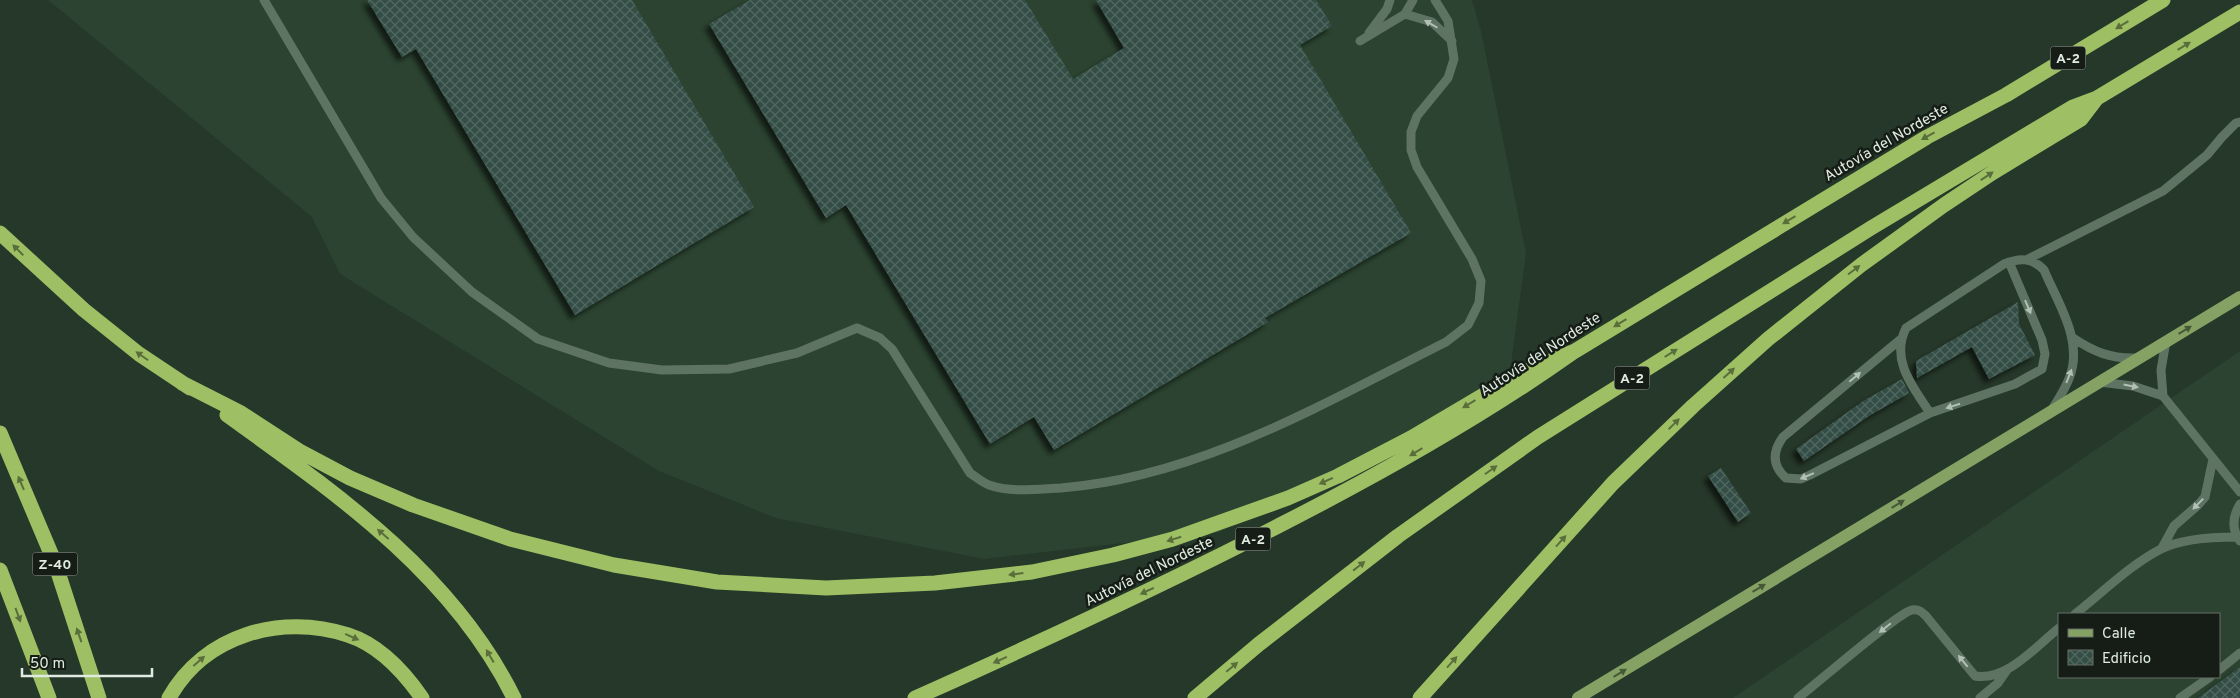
<svg xmlns="http://www.w3.org/2000/svg" width="2240" height="698" viewBox="0 0 2240 698" font-family="Overpass,sans-serif">
<defs>
<pattern id="building-cross-hatch" width="8" height="8" patternUnits="userSpaceOnUse" patternTransform="scale(1.25)"><rect width="8" height="8" fill="#344e46"/><path d="M0 0l8 8M0 8l8-8" fill="none" stroke="#516860"/></pattern>
<filter id="shadow"><feDropShadow dx="-4.5" dy="4.5" stdDeviation="2.5" flood-color="#0009"/></filter>
</defs>
<rect width="100%" height="100%" fill="#263829"/>
<path fill="#2b4330" fill-rule="evenodd" d="M 48,0 L 1472,0 L 1481,31 L 1526,253 L 1509,379 L 1220,532 L 984,559 L 776,518 L 659,471 L 340,274 L 312,217 Z
M 2240,351 L 2240,698 L 1733,698 ZM 2059,614 L 2219,614 L 2219,677 L 2059,677 Z"/>
<path fill="url(#building-cross-hatch)" filter="url(#shadow)" d="M 367,0 L 632,0 L 754,207 L 575,315 L 416,49 L 402,57 Z
M 750,0 L 1025,0 L 1073,79 L 1124,48 L 1096,0 L 1316,0 L 1332,26 L 1300,45 L 1411,233 L 1265,318 L 1268,322 L 1054,450 L 1034,417 L 990,444 L 846,205 L 826,218 L 709,24 Z
M 2018,302 L 2019,324 L 2035,355 L 1989,379 L 1972,347 L 1917,378 L 1916,361 Z
M 1902,379 L 1909,393 L 1869,416 L 1804,461 L 1796,449 L 1863,401 Z
M 1721,468 L 1751,513 L 1738,522 L 1708,476 Z
M 2240,667 L 2240,698 L 2198,698 Z"/>
<g fill="none" stroke-linecap="round" stroke-linejoin="round">
<path stroke="#5f7362" stroke-width="9" d="M 264,0 L 381,198 L 413,237 L 472,292 L 538,339 L 609,363 L 662,370 L 729,369 L 797,353 L 857,328 L 880,338 L 892,349 L 970,473 C 976,477 983,483 989,485 C 1011,493 1038,489 1061,488 C 1200,477 1324,403 1446,342 L 1468,325 L 1479,303 L 1481,281 L 1472,259 L 1417,167 L 1411,150 L 1411,132 L 1417,116 L 1448,78 L 1454,59 L 1448,21 L 1435,0
M 1405,14 L 1432,22 L 1452,41
M 1369,33 L 1387,9 L 1390,0
M 1360,41 L 1405,14 L 1413,0
M 2028,259 L 2163,191 L 2207,155 L 2222,137 L 2236,123 L 2240,122
M 2073,338 C 2094,352 2111,359 2137,358
M 1901,339 L 1783,437 C 1772,452 1772,466 1786,478 L 1801,479 L 1810,475 L 1930,413 L 2015,384 L 2042,369 L 2045,354 L 2042,340 L 2009,262
M 2099,382 L 2133,386 L 2163,396 L 2240,492
M 2163,396 L 2161,370 L 2166,341
M 1930,413 C 1913,387 1890,360 1906,328 L 2004,264 C 2019,258 2032,257 2044,270 C 2058,303 2083,340 2070,376 C 2066,388 2058,400 2051,411
M 2240,541 C 2231,529 2233,516 2240,504
M 2162,548 L 2174,526 L 2198,505 L 2205,497 L 2213,459
M 2075,614 C 2103,592 2130,565 2161,549 C 2181,539 2215,537 2237,537
M 2219,670 L 2240,653
M 1798,698 C 1815,685 1899,612 1912,610 C 1919,609 1922,612 1926,616 L 1975,676 C 2007,681 2035,647 2059,628
M 1980,698 L 1998,683 L 2007,670
M 2180,698 L 2210,677"/>
<path stroke="#85a163" stroke-width="12" d="M 1578,698 L 2240,297"/>
<path stroke="#9ebf63" stroke-width="15" d="M 0,233 L 84,310 L 139,354 L 190,388
M 182,383 L 241,413 L 301,452 L 350,478 L 413,505 L 510,539 L 614,565 L 717,582 L 826,588 L 935,583 L 1032,572 L 1113,555 L 1173,539 L 1288,498 L 1338,476 L 1411,438 L 1521,373 L 1575,351
M 227,415 C 337,494 452,573 514,698
M 0,433 L 55,563 L 99,698
M 0,570 L 49,698
M 169,698 C 204,635 281,613 348,635 C 379,645 404,672 422,698
M 915,698 C 1038,643 1160,587 1280,525 C 1382,473 1482,417 1575,351 L 1927,137 L 2006,95 L 2163,0
M 1195,698 L 1259,644 L 1398,536 L 1538,437 L 1871,228 L 2073,107 L 2097,98 L 2240,12
M 1420,698 L 1613,483 L 1693,406 L 1768,339 L 1861,265 L 1944,205 L 1992,173 L 2081,119 L 2097,98"/>
</g>
<defs><path id="oneway-solid" d="M-6-.8H1V-3.2L6.5 0L1 3.2V.8H-6Z" transform="scale(1.25)"/></defs>
<g fill="#b2c1b5">
<use href="#oneway-solid" transform="translate(1431 24) rotate(-150)"/>
<use href="#oneway-solid" transform="translate(2028 307) rotate(67)"/>
<use href="#oneway-solid" transform="translate(2069 376) rotate(-69)"/>
<use href="#oneway-solid" transform="translate(1855 377) rotate(-40)"/>
<use href="#oneway-solid" transform="translate(2131 386) rotate(11)"/>
<use href="#oneway-solid" transform="translate(1953 406) rotate(162)"/>
<use href="#oneway-solid" transform="translate(1807 476) rotate(157)"/>
<use href="#oneway-solid" transform="translate(2198 504) rotate(134)"/>
<use href="#oneway-solid" transform="translate(1885 628) rotate(141)"/>
<use href="#oneway-solid" transform="translate(1963 661) rotate(-129)"/>
</g>
<g fill="#5a6e3c">
<use href="#oneway-solid" transform="translate(2122 25) rotate(149)"/>
<use href="#oneway-solid" transform="translate(2184 46) rotate(-31)"/>
<use href="#oneway-solid" transform="translate(1928 136) rotate(151)"/>
<use href="#oneway-solid" transform="translate(1987 176) rotate(-33)"/>
<use href="#oneway-solid" transform="translate(1789 220) rotate(149)"/>
<use href="#oneway-solid" transform="translate(18 250) rotate(-135)"/>
<use href="#oneway-solid" transform="translate(1854 270) rotate(-37)"/>
<use href="#oneway-solid" transform="translate(1620 323) rotate(149)"/>
<use href="#oneway-solid" transform="translate(1671 353) rotate(-32)"/>
<use href="#oneway-solid" transform="translate(142 356) rotate(-145)"/>
<use href="#oneway-solid" transform="translate(1729 373) rotate(-42)"/>
<use href="#oneway-solid" transform="translate(1469 404) rotate(149)"/>
<use href="#oneway-solid" transform="translate(1674 424) rotate(-44)"/>
<use href="#oneway-solid" transform="translate(1416 452) rotate(149)"/>
<use href="#oneway-solid" transform="translate(1491 470) rotate(-35)"/>
<use href="#oneway-solid" transform="translate(1326 481) rotate(156)"/>
<use href="#oneway-solid" transform="translate(21 483) rotate(-113)"/>
<use href="#oneway-solid" transform="translate(383 534) rotate(-139)"/>
<use href="#oneway-solid" transform="translate(1174 539) rotate(163)"/>
<use href="#oneway-solid" transform="translate(1561 541) rotate(-48)"/>
<use href="#oneway-solid" transform="translate(1359 566) rotate(-38)"/>
<use href="#oneway-solid" transform="translate(1016 574) rotate(173)"/>
<use href="#oneway-solid" transform="translate(1147 591) rotate(155)"/>
<use href="#oneway-solid" transform="translate(18 615) rotate(70)"/>
<use href="#oneway-solid" transform="translate(79 635) rotate(-109)"/>
<use href="#oneway-solid" transform="translate(352 637) rotate(24)"/>
<use href="#oneway-solid" transform="translate(490 656) rotate(-120)"/>
<use href="#oneway-solid" transform="translate(1000 660) rotate(156)"/>
<use href="#oneway-solid" transform="translate(199 661) rotate(-41)"/>
<use href="#oneway-solid" transform="translate(1452 662) rotate(-48)"/>
<use href="#oneway-solid" transform="translate(1232 667) rotate(-40)"/>
</g>
<g fill="#475839">
<use href="#oneway-solid" transform="translate(2185 330) rotate(-31)"/>
<use href="#oneway-solid" transform="translate(1898 504) rotate(-31)"/>
<use href="#oneway-solid" transform="translate(1759 588) rotate(-31)"/>
<use href="#oneway-solid" transform="translate(1620 673) rotate(-31)"/>
</g>
<g text-anchor="middle" stroke-width="5" stroke-linejoin="round" paint-order="stroke">
<g fill="#151d16" stroke="#a2ada4" stroke-width="1">
<rect x="2050.5" y="46.5" width="35" height="23" rx="4"/>
<rect x="1614.5" y="366.5" width="35" height="23" rx="4"/>
<rect x="1235.5" y="527.5" width="35" height="23" rx="4"/>
<rect x="32.5" y="552.5" width="45" height="23" rx="4"/>
</g>
<g font-size="14" font-weight="bold" fill="#dfebe1">
<text x="2068" y="63">A-2</text>
<text x="1632" y="383">A-2</text>
<text x="1253" y="544">A-2</text>
<text x="55" y="569">Z-40</text>
</g>
<g font-size="15" fill="#dfebe1" stroke="#151d16">
<text transform="translate(1886 142) rotate(-30)" y="5">Autovía del Nordeste</text>
<text transform="translate(1540 354) rotate(-33)" y="5">Autovía del Nordeste</text>
<text transform="translate(1149 571) rotate(-26)" y="5">Autovía del Nordeste</text>
</g>
</g>
<rect x="2058" y="613" width="162" height="65" fill="#151d16" stroke="#666f67"/>
<rect x="2068" y="629" width="25" height="8" fill="#85a163" stroke="#666f67"/>
<text x="2102" y="638" font-size="15" fill="#dfebe1">Calle</text>
<rect x="2068" y="650" width="25" height="15" fill="url(#building-cross-hatch)" stroke="#666f67"/>
<text x="2102" y="663" font-size="15" fill="#dfebe1">Edificio</text>
<path d="M22 668v8h130v-8" fill="none" stroke="#dfebe1" stroke-width="2.5"/>
<text x="30" y="668" font-size="15" fill="#dfebe1" stroke="#151d16" stroke-width="4" paint-order="stroke">50 m</text>
</svg>
